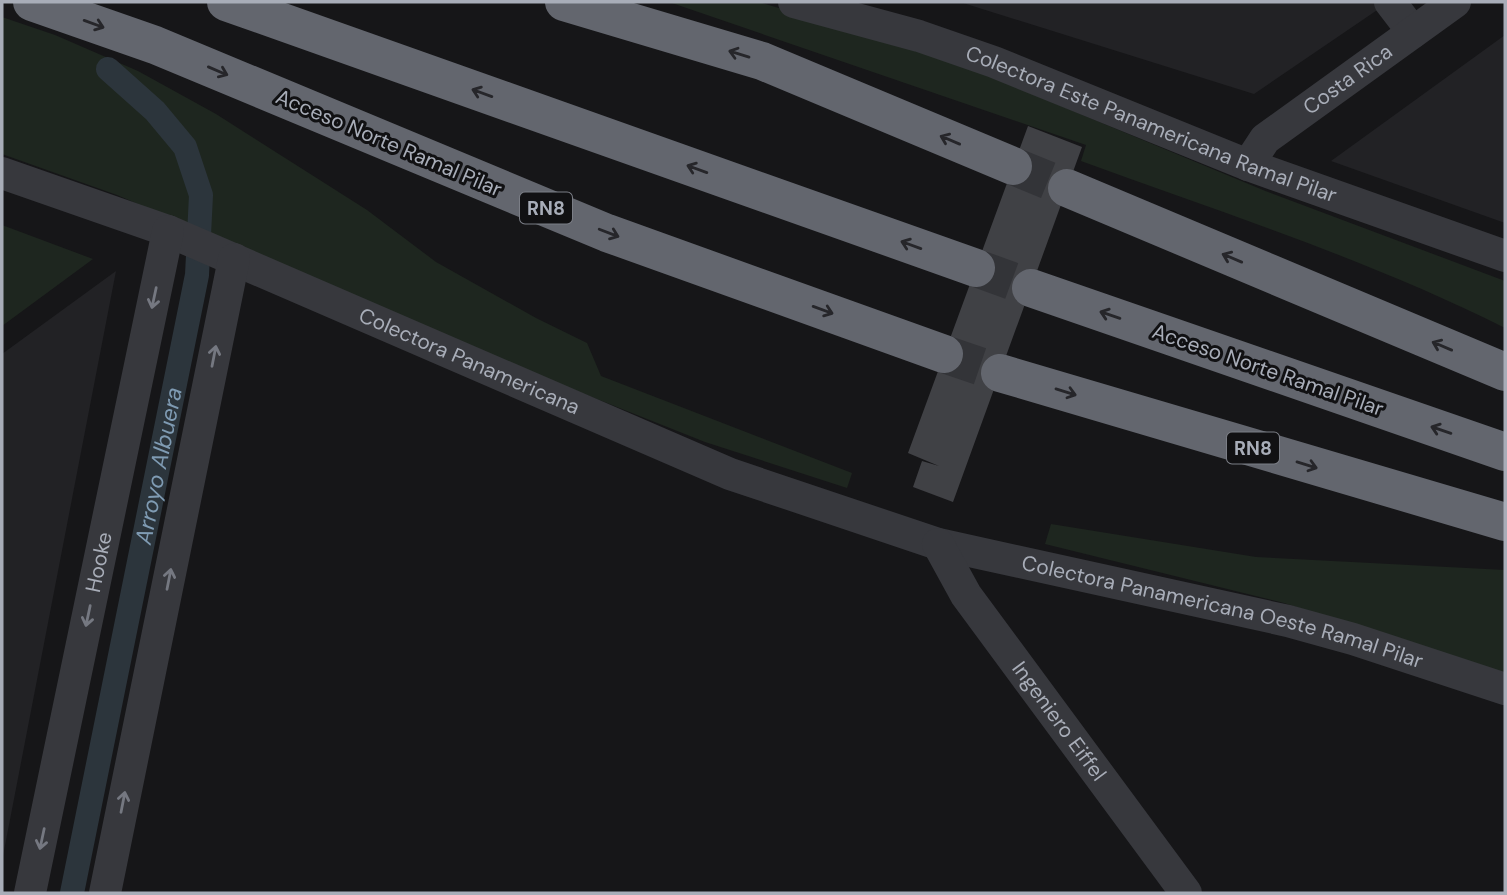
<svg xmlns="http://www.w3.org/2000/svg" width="1507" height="895" viewBox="0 0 1507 895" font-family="'DM Sans',sans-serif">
<rect width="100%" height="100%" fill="#161618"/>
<path fill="#222225" d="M 960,2 L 1389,2 L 1254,94 Z
M 1505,35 L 1505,223 L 1331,161 Z
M 116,271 L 2,861 L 2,354 Z"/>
<path fill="#1e261f" d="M 669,2 L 759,2 L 941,56 L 1263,190 L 1505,281 L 1505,328 C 1370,260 1223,213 1081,161 L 1086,145 Z
M 2,17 L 55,35 L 138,71 L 216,114 L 367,210 L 436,262 L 536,318 L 587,343 L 601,376 L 852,473 L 847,488 L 705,442 L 544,378 L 117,195 L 2,154 Z
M 2,225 L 93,259 L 2,326 Z
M 1051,524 L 1256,557 L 1505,570 L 1505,674 L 1284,603 L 1045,544 Z"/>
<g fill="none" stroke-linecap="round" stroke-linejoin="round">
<path stroke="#2c353c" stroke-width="24" id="s1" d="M 72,893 L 197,275 L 201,195 L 185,147 L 155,111 L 108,69"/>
</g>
<path fill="#404145" d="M 1028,126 L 1082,147 L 953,502 L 913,487 L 922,461 L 939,466 L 908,453 Z"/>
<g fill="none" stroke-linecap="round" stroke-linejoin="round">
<path stroke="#333438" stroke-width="38" stroke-dasharray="38 19" stroke-linecap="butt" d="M 1013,166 L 1067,188
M 976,268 L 1031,288
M 944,354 L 1000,373"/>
<g stroke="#37383d" stroke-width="32">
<path id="s2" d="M 794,2 L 919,36 L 994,62 L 1248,165 L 1505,256"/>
<path d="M 1390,2 L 1413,32"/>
<path id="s3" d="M 1248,165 L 1265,139 L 1455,2"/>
<path id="s4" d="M 2,173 L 168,231 L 730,474 L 938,544 L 1288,621 L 1353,639 L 1505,689"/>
<path id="s5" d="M 938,544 L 966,595 L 1186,893"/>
<path id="s6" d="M 30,893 L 168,231"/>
<path d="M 105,893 L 234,259"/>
</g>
<path stroke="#63666e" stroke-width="38" d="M 32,2 L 155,45 L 607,233 L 944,354
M 226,2 L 976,268
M 564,2 L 762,61 L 1013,166
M 1067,188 L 1505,372
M 1031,288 L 1505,452
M 1000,373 L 1505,522"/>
</g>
<defs><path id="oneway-shaft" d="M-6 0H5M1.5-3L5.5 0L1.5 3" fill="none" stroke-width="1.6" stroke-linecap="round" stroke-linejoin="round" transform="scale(1.75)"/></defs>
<g stroke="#26262a">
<use href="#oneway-shaft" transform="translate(94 24) rotate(20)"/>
<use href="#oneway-shaft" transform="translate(739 54) rotate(-163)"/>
<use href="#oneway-shaft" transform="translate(218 71) rotate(23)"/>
<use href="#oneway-shaft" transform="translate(482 93) rotate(-160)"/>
<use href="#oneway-shaft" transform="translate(950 140) rotate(-157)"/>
<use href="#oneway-shaft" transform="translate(697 169) rotate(-160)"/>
<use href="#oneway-shaft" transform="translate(609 233) rotate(21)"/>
<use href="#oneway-shaft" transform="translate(911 245) rotate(-160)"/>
<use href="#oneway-shaft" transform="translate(1232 258) rotate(-157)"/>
<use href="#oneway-shaft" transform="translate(823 310) rotate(20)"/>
<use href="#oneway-shaft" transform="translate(1110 315) rotate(-161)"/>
<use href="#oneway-shaft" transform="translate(1442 346) rotate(-157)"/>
<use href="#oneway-shaft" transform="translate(1066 392) rotate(17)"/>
<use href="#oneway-shaft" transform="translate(1441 430) rotate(-161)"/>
<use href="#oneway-shaft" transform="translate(1307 465) rotate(17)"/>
</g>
<g stroke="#757881">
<use href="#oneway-shaft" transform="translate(154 298) rotate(102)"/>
<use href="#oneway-shaft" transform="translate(214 356) rotate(-79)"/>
<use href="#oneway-shaft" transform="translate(169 579) rotate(-79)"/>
<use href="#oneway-shaft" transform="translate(88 616) rotate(102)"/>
<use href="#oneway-shaft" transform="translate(123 802) rotate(-79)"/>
<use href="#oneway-shaft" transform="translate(42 839) rotate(102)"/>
</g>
<g text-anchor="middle" stroke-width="6" stroke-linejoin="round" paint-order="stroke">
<g fill="#111113" stroke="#7b7e86" stroke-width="2">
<rect x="520" y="192.5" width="52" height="31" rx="5"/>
<rect x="1227" y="432.5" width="52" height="31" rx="5"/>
</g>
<g font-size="19" font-weight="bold" fill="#a8adb8">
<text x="546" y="215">RN8</text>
<text x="1253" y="455">RN8</text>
</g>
<g font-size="21" fill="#a8adb8" stroke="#111113">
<text dy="7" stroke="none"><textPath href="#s3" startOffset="133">Costa Rica</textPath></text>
<text dy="7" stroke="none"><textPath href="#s2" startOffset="378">Colectora Este Panamericana Ramal Pilar</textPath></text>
<text transform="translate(389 143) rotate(23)" y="7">Acceso Norte Ramal Pilar</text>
<text dy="7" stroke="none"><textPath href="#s4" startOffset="504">Colectora Panamericana</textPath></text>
<text transform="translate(1268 370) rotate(19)" y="7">Acceso Norte Ramal Pilar</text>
<text dy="7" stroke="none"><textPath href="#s6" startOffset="338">Hooke</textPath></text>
<text dy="7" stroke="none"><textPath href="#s4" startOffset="1300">Colectora Panamericana Oeste Ramal Pilar</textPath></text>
<text dy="7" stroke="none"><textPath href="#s5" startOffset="215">Ingeniero Eiffel</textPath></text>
</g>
<g font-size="23" font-style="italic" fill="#7f9bb3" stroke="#111113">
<text dy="8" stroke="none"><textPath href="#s1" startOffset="436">Arroyo Albuera</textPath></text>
</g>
</g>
<rect width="1507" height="895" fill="none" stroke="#a8adb8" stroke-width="7"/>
</svg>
